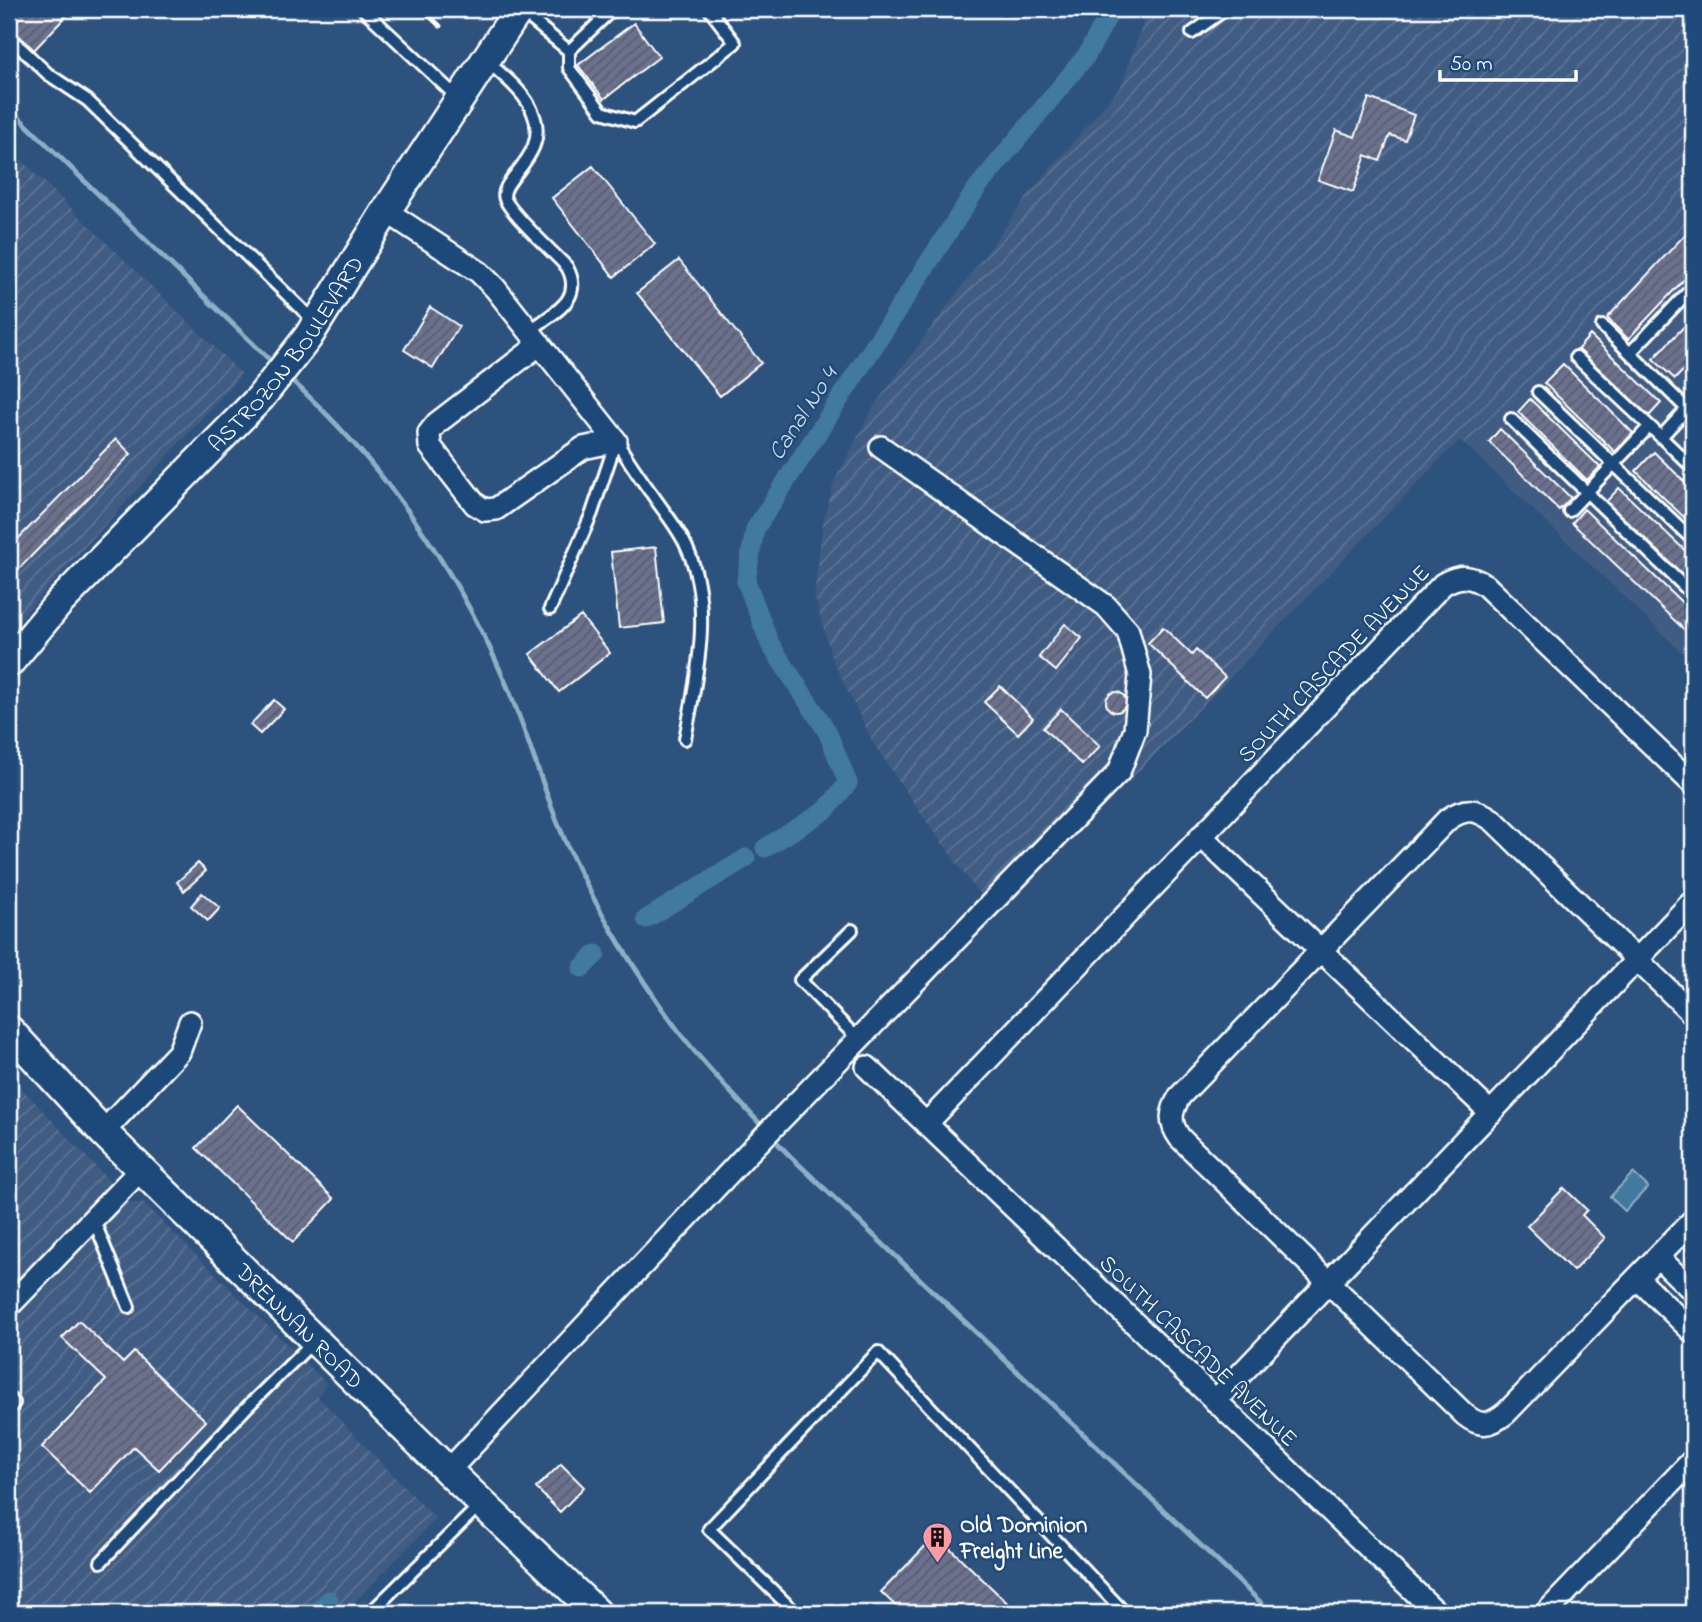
<svg xmlns="http://www.w3.org/2000/svg" width="1702" height="1622" viewBox="0 0 1702 1622" font-family="'Indie Flower',sans-serif">
<defs>
<pattern id="industrial-furrows" width="10" height="10" patternUnits="userSpaceOnUse" patternTransform="scale(1.75)"><rect width="10" height="10" fill="#405b83"/><path d="M-1 1l2-2M0 10L10 0M9 11l2-2" fill="none" stroke="#5d7496"/></pattern>
<pattern id="building-hatch" width="6" height="6" patternUnits="userSpaceOnUse" patternTransform="scale(1.75)"><rect width="6" height="6" fill="#6a718e"/><path d="M-1 1l2-2M0 6l6-6M5 7l2-2" fill="none" stroke="#5a5d6a"/></pattern>
</defs>
<rect width="100%" height="100%" fill="#2e527e"/>
<filter id="ink" filterUnits="userSpaceOnUse"><feTurbulence type="fractalNoise" baseFrequency=".0143" numOctaves="2"/><feDisplacementMap in="SourceGraphic" scale="14" xChannelSelector="R" yChannelSelector="G"/><feConvolveMatrix kernelMatrix="1 2 1 2 8 2 1 2 1" color-interpolation-filters="sRGB"/></filter>
<g filter="url(#ink)">
<path fill="#405b83" d="M 1693,223 L 1693,663 L 1470,449 Z"/>
<path fill="url(#industrial-furrows)" d="M 1148,9 L 1693,9 L 1693,223 L 1470,449 L 1459,440 L 1003,912 L 975,889 L 919,811 L 873,743 L 833,661 L 814,595 L 823,522 L 834,482 L 874,406 L 1033,189 L 1121,86 Z
M 9,148 L 242,374 L 9,631 Z
M 9,1075 L 130,1203 L 143,1203 L 326,1383 L 318,1397 L 436,1519 L 344,1613 L 9,1613 Z"/>
<path fill="#42799e" stroke="#8eafc5" stroke-width="2" d="M 1633,1173 L 1648,1187 L 1625,1211 L 1610,1197 Z"/>
<g fill="none" stroke-linecap="round" stroke-linejoin="round">
<path stroke="#8eafc5" stroke-width="5" d="M 9,108 L 274,364
M 286,375 C 379,459 454,564 504,679 C 528,733 543,792 568,847 C 596,909 639,978 680,1033 C 705,1066 735,1097 764,1128
M 770,1135 L 789,1155 L 1272,1613"/>
<path stroke="#42799e" stroke-width="19" d="M 765,848 L 826,810 L 848,783 L 827,731 L 770,644 L 746,581 L 755,529 L 977,188 L 1086,56 L 1112,9
M 646,919 L 746,858
M 582,968 L 596,954
M 316,1613 L 329,1600"/>
</g>
<path fill="url(#building-hatch)" stroke="#fff" stroke-width="2" d="M 9,9 L 73,9 L 34,50 L 9,26 Z
M 634,23 L 659,57 L 604,99 L 578,65 Z
M 1369,98 L 1414,115 L 1405,140 L 1390,135 L 1380,161 L 1366,155 L 1353,192 L 1318,180 L 1336,130 L 1355,137 Z
M 593,166 L 655,244 L 614,277 L 552,198 Z
M 1693,226 L 1693,270 L 1628,339 L 1607,318 Z
M 679,260 L 761,363 L 720,396 L 637,293 Z
M 430,307 L 459,326 L 433,368 L 404,350 Z
M 1693,317 L 1693,360 L 1675,379 L 1653,359 Z
M 1590,335 L 1661,403 L 1649,416 L 1578,349 Z
M 1563,364 L 1633,433 L 1615,452 L 1544,383 Z
M 1530,399 L 1600,467 L 1587,480 L 1518,412 Z
M 1500,429 L 1571,498 L 1559,510 L 1489,442 Z
M 116,439 L 131,454 L 9,579 L 9,548 Z
M 1654,452 L 1693,490 L 1693,526 L 1636,471 Z
M 1619,488 L 1693,558 L 1693,584 L 1606,502 Z
M 1584,509 L 1693,613 L 1693,638 L 1572,523 Z
M 656,547 L 664,623 L 619,628 L 611,552 Z
M 581,616 L 610,653 L 559,692 L 530,654 Z
M 1065,624 L 1082,638 L 1056,671 L 1039,657 Z
M 1163,627 L 1192,655 L 1196,650 L 1225,677 L 1205,698 L 1148,643 Z
M 1000,686 L 1033,718 L 1018,734 L 984,702 Z
M1106 702a10 10 0 1 1 20 0a10 10 0 1 1-20 0Z
M 274,700 L 284,709 L 260,734 L 250,725 Z
M 1061,709 L 1100,746 L 1082,765 L 1043,728 Z
M 198,863 L 206,871 L 184,891 L 177,882 Z
M 202,893 L 220,908 L 208,921 L 191,906 Z
M 237,1105 L 334,1199 L 293,1242 L 196,1148 Z
M 1564,1188 L 1587,1210 L 1582,1215 L 1605,1238 L 1573,1271 L 1527,1226 Z
M 79,1321 L 123,1363 L 134,1352 L 206,1421 L 159,1470 L 134,1447 L 90,1493 L 42,1447 L 106,1380 L 62,1338 Z
M 561,1464 L 584,1487 L 560,1512 L 536,1488 Z
M 936,1535 L 1018,1613 L 903,1613 L 881,1592 Z"/>
<g fill="none" stroke-linecap="round" stroke-linejoin="round">
<defs>
<path id="lane" d="M 363,9 L 459,99
M 613,9 L 569,51 L 569,68 L 602,112 L 635,122 L 735,43 L 709,9
M 520,10 L 569,51
M 1192,33 L 1226,9
M 9,37 L 48,74 L 87,100 L 315,322
M 487,61 C 503,76 525,92 533,113 C 551,156 497,180 505,199 C 511,214 554,253 567,267 C 585,300 553,313 529,331
M 1602,326 L 1630,353 L 1693,287
M 1630,353 L 1687,409 L 1693,403
M 1576,357 L 1661,437 L 1687,409 L 1693,415
M 1538,392 L 1693,540
M 1511,419 L 1693,595
M 1661,437 L 1693,468
M 616,441 C 628,459 639,477 652,494 C 664,512 679,529 687,548 C 714,607 696,679 685,739
M 1569,511 L 1649,427
M 550,609 L 592,513 L 616,441
M 852,930 L 800,980 L 859,1040
M 93,1218 L 129,1307
M 9,1398 L 14,1403 L 9,1409
M 101,1562 L 247,1407 L 315,1340
M 370,1613 L 480,1505
M 796,1613 L 709,1529 L 878,1352 L 1125,1613"/>
<path id="street" d="M 386,211 L 479,272 L 495,288 L 616,441 L 583,448 L 496,509 L 485,510 L 475,504 L 430,446 L 429,433 L 437,423 L 540,344
M 1201,836 L 1491,1113
M 1693,1014 L 1494,821 C 1476,808 1465,807 1447,820 L 1180,1096 C 1170,1112 1169,1123 1180,1138 L 1465,1415 C 1481,1428 1491,1425 1506,1413 L 1693,1220
M 867,1067 L 1437,1613
M 926,1124 L 1443,584 C 1460,575 1469,575 1485,585 L 1693,784
M 103,1132 L 179,1052 L 190,1022
M 1658,1257 L 1693,1291
M 1637,1278 L 1693,1332
M 9,1306 L 141,1169
M 1215,1401 L 1693,901
M 448,1471 L 748,1153 L 1119,772 L 1135,730 L 1140,675 L 1128,631 L 1106,606 L 881,447
M 1546,1613 L 1693,1460"/>
<g id="secondary">
<path id="s1" d="M 9,663 L 59,603 L 260,398 L 308,337 L 386,211 L 519,9"/>
<path id="s2" d="M 9,1030 L 103,1132 L 448,1471 L 597,1613"/>
</g>
</defs>
<use href="#lane" stroke="#fff" stroke-width="16"/>
<use href="#street" stroke="#fff" stroke-width="26"/>
<use href="#secondary" stroke="#fff" stroke-width="33"/>
<use href="#lane" stroke="#1f4a7a" stroke-width="10"/>
<use href="#street" stroke="#1f4a7a" stroke-width="21"/>
<use href="#secondary" stroke="#1f4a7a" stroke-width="28"/>
<path stroke="#fff" stroke-width="5" d="M 422,9 L 440,26"/>
</g>
</g>
<defs>
<symbol id="building-pin" viewBox="-11 -11 22 30"><path d="M0 17L-7.5 6A9.5 9.5 0 1 1 7.5 6Z" fill="#ff9aa2" stroke="#1f4a7a"/><path d="M-4-6H4V6H1V3H-1V6H-4ZM-2.5-4.3h1.7v1.8h-1.7ZM.8-4.3h1.7v1.8H.8ZM-2.5-1h1.7V.8h-1.7ZM.8-1h1.7V.8H.8Z" fill="#111"/></symbol>
</defs>
<g fill-rule="evenodd">
<use href="#building-pin" x="920" y="1520" width="35" height="47"/>
</g>
<g text-anchor="middle" stroke-width="5" stroke-linejoin="round" paint-order="stroke">
<g font-size="23" fill="#fff" stroke="#1f4a7a">
<text dy="8" stroke="none"><textPath href="#s1" startOffset="416">ASTROZON BOULEVARD</textPath></text>
<text transform="translate(1333 663) rotate(-46)" y="8">SOUTH CASCADE AVENUE</text>
<text dy="8" stroke="none"><textPath href="#s2" startOffset="415">DRENNAN ROAD</textPath></text>
<text transform="translate(1199 1350) rotate(44)" y="8">SOUTH CASCADE AVENUE</text>
</g>
<g font-size="23" font-weight="bold" fill="#fff" stroke="#1f4a7a" text-anchor="start">
<text x="960" y="1532">Old Dominion<tspan x="960" dy="26">Freight Line</tspan></text>
</g>
<g font-size="24" font-style="italic" fill="#d0dee7" stroke="#1f4a7a">
<text transform="translate(802 413) rotate(-57)" y="8">Canal No 4</text>
</g>
</g>
<rect width="1702" height="1622" fill="none" stroke="#1f4a7a" stroke-width="35"/>
<rect x="18" y="18" width="1667" height="1587" fill="none" stroke="#fff" stroke-width="2.5" filter="url(#ink)"/>
<path d="M1440 70v10h136v-10" fill="none" stroke="#ffffff" stroke-width="3.5"/>
<text x="1450" y="70" font-size="21" fill="#ffffff" stroke="#1f4a7a" stroke-width="5" paint-order="stroke">50 m</text>
</svg>
